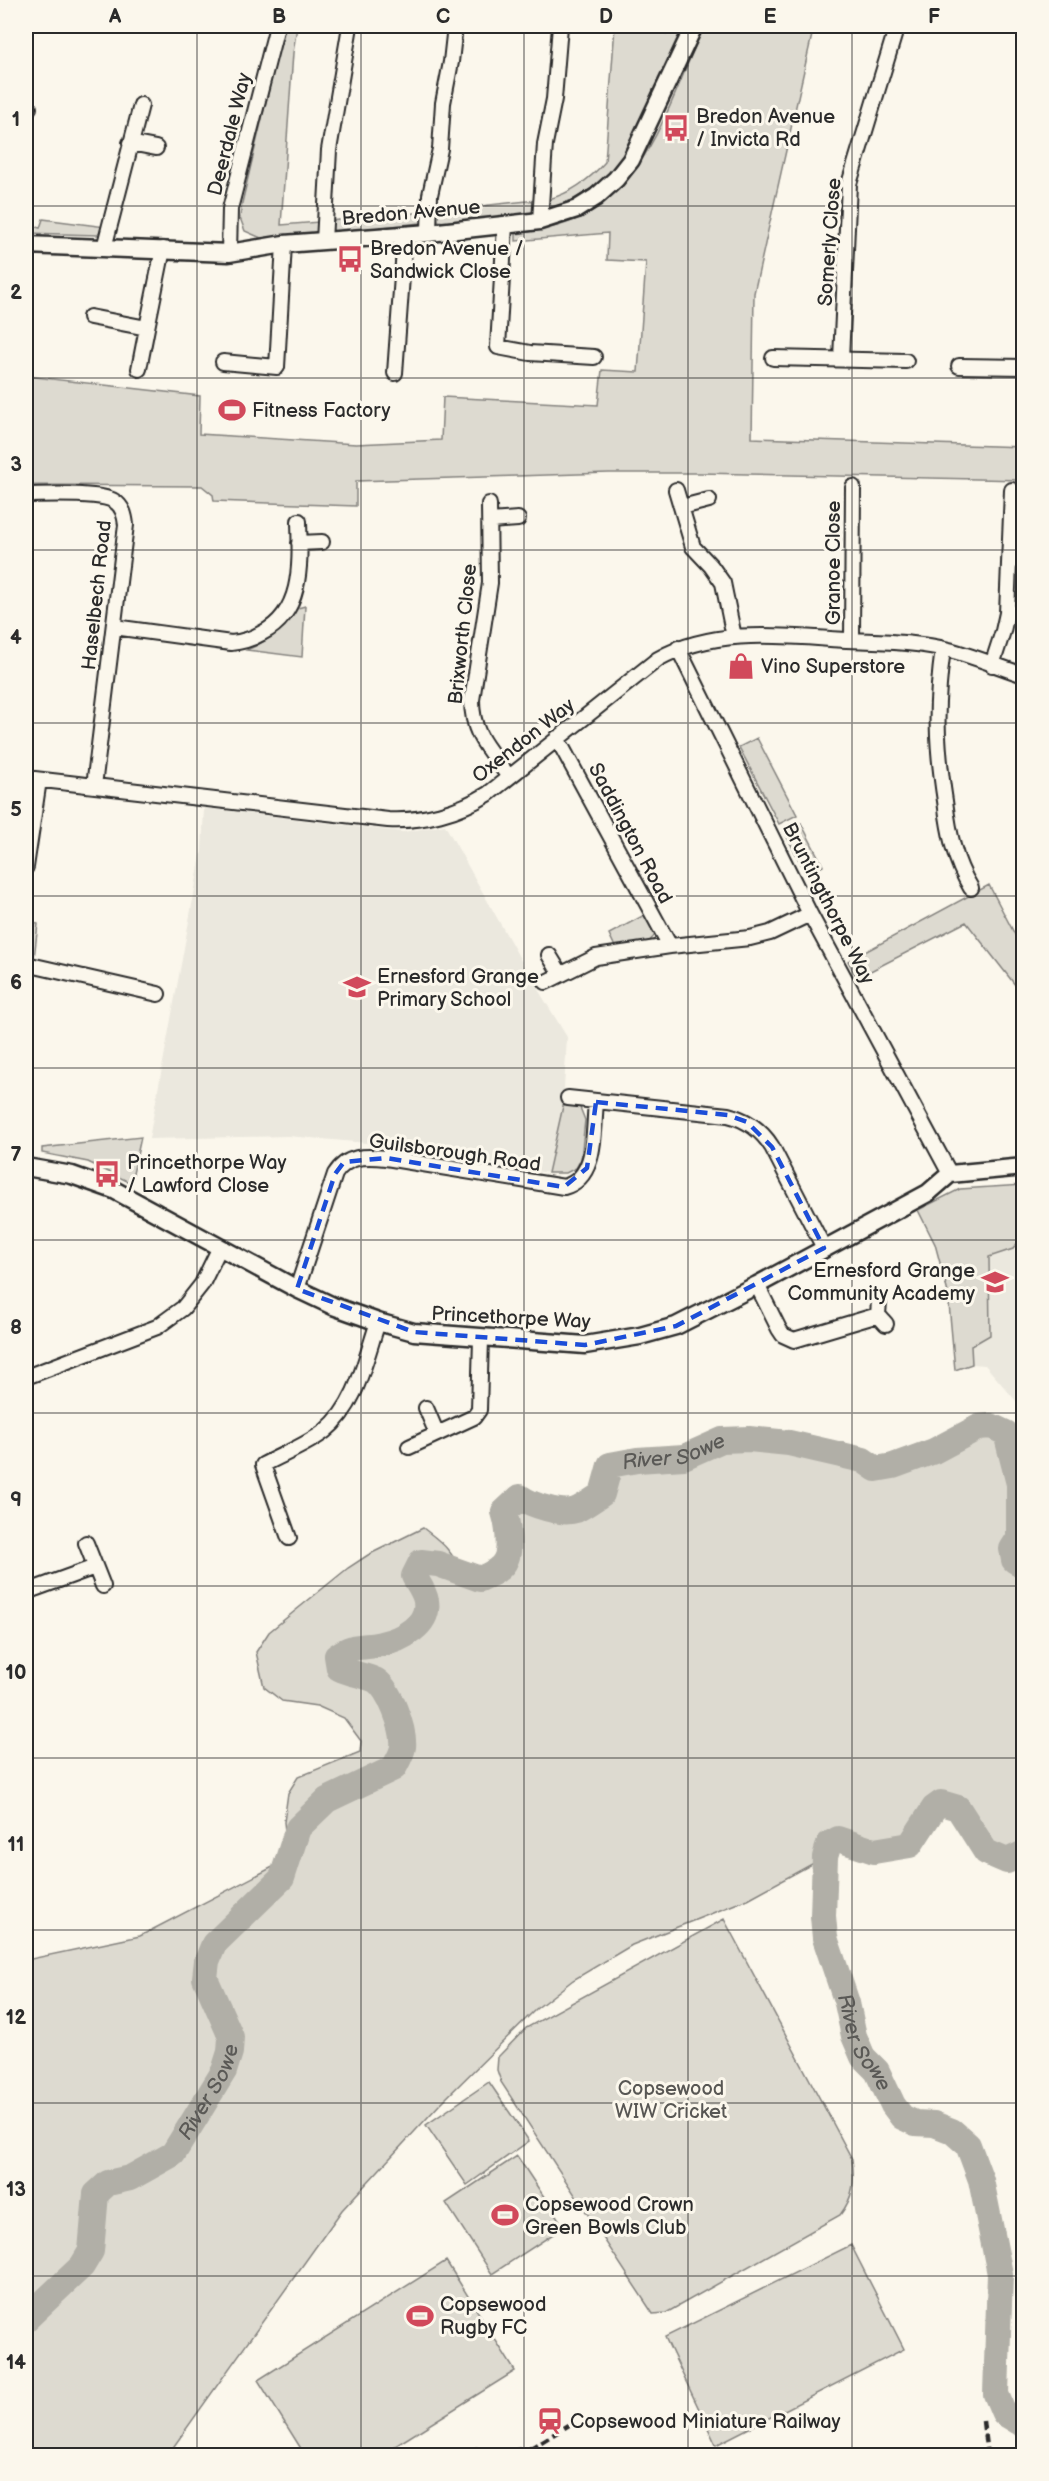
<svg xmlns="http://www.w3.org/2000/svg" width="1049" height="2481" viewBox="0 0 1049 2481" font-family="'Balsamiq Sans',sans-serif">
<rect width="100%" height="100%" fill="#fbf7ec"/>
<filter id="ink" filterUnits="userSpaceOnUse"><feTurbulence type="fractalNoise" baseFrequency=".0167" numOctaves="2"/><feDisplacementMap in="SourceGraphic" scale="12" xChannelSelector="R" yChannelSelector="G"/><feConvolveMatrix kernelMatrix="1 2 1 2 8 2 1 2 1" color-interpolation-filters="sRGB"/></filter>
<g filter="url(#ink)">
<path fill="#ebe8de" d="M 204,808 L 403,832 L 445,825 L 528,973 L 567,1037 L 563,1106 L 548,1173 L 378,1144 L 288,1136 L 149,1139 L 202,850 Z
M 1016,1185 L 1023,1185 L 1023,1409 L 985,1365 L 972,1364 L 962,1237 Z"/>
<path fill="#dddad0" stroke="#84827e" stroke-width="1.5" d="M 284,26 L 297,26 L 293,53 L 281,225 L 319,222 L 317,233 L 261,238 L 245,231 L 240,218 L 242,203 Z
M 615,26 L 632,26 L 668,34 L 673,26 L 688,26 C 661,85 638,166 576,198 C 567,202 561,208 551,206 L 549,199 C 571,193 589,180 605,162 Z
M 704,26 L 814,26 L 754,293 L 752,438 L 1023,447 L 1023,480 L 700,473 L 609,473 L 356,481 L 356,506 L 214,501 L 213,495 L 202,486 L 26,485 L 26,376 L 200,396 L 199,434 L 356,444 L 441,440 L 443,397 L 598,405 L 602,370 L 638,372 L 646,262 L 607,260 L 608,233 L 516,241 L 516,234 C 537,231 560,227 579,218 C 649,186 674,90 704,26 Z
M 536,200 L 532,213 L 444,222 L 438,221 L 435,211 Z
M 425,212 L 424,219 L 421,223 L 334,232 L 330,227 L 329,221 Z
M 43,219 L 106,227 L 98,235 L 26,233 L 26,224 L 40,228 Z
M 305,606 L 302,657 L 247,650 C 269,640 285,629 298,608 Z
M 757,738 L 797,815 L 779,824 L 739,747 Z
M 801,823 L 823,866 L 807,875 L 784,831 Z
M 989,885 L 1023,950 L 1023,995 L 966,922 L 857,978 L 848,961 Z
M 648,913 L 656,933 C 648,948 631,947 616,949 L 609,934 Z
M 26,921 L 38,924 L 34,958 L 26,955 Z
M 579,1105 L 585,1120 L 581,1159 L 576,1168 L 566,1173 L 548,1173 L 563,1106 Z
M 141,1137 L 131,1183 L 88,1162 L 42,1153 L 42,1148 Z
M 1023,1185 L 1022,1237 L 1013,1249 L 989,1257 L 990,1335 L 971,1346 L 972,1364 L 955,1370 L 948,1293 L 935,1244 L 918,1210 L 960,1189 Z
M 991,1426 L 1006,1433 L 1019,1484 L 1019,1538 L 1012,1549 L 1014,1560 L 1024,1566 L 1023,1853 L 1007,1861 L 986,1852 L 958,1808 L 941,1803 L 934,1808 L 910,1845 L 874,1851 L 838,1839 L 829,1844 L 825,1857 L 748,1899 L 632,1945 L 573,1980 L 536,2009 L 440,2104 L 342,2210 L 174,2446 L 171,2455 L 26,2455 L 26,1960 L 140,1936 L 288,1859 L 284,1822 L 288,1793 L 298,1777 L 360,1752 L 361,1741 L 344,1718 L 317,1706 L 282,1701 L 264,1687 L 256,1652 L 269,1632 L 348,1568 L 368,1555 L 423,1528 C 432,1535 441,1541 448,1550 C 455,1558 459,1569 469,1575 C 481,1583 502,1572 506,1558 C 511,1544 509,1526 504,1512 L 520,1497 C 531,1505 562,1515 576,1510 C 585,1506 594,1499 602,1494 L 610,1465 L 637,1460 L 684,1457 L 722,1440 L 749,1439 L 789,1443 L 863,1460 L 876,1469 C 896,1465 916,1459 935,1450 C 954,1442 971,1428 991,1426 Z
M 724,1919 L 852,2159 C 855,2181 854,2197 840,2215 L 666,2313 L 653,2314 L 501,2082 L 497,2070 L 498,2057 L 526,2028 Z
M 489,2082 L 529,2141 L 467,2185 L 426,2125 Z
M 517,2156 L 564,2227 L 492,2274 L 446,2203 Z
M 851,2245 L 904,2349 L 716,2445 L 665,2337 Z
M 446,2261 L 515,2371 L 381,2455 L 305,2455 L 258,2380 Z"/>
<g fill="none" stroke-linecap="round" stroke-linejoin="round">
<g stroke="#b1afa7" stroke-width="26">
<path id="s1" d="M 1024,1853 L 1007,1861 L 986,1852 L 958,1808 L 941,1803 L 934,1808 L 910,1845 L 874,1851 L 838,1839 L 829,1844 L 825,1857 L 823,1916 L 825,1938 L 847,2003 L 854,2036 L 863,2057 L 877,2071 L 893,2105 L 902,2117 L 915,2123 L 934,2124 L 952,2131 L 968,2145 L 981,2180 L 1000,2274 L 996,2394 L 1004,2413 L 1019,2422 L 1024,2420"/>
<path id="s2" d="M 26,2319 L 82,2266 L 91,2251 L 96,2194 L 108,2183 L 130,2178 L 173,2154 L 224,2071 L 230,2052 L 231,2037 L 205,1978 L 207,1961 L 214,1944 L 282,1878 L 298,1828 L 327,1800 L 394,1768 C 397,1762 402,1754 403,1747 C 405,1730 389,1687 375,1680 C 364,1675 351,1674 339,1668 L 337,1656 C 355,1643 361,1649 381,1644 C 401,1640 430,1625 426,1601 C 425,1593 418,1583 414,1576 L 421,1562 L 438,1564 L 480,1579 C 489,1575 502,1570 506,1559 C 511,1548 508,1524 504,1512 L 520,1497 C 531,1505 562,1515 576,1510 C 585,1506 594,1499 602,1494 L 610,1465 L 637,1460 L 684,1457 L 722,1440 L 749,1439 L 789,1443 L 863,1460 L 876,1469 L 893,1466 L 934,1451 L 979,1427 L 991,1426 L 1006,1433 L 1019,1484 L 1019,1538 L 1012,1549 L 1014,1560 L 1024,1566"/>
</g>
<defs>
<path id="minor" d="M 26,108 L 29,108
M 130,143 L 156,148
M 540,221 L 545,144 L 554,99 L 560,26
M 505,225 L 498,347 L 530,353 L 594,357
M 429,233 L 430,195 L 440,149 L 443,103 L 451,62 L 455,26
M 324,241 L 329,150 L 350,26
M 104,248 L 141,105
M 229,253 L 230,209 L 277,26
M 90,317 L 147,328 L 163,249
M 773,358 L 906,361
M 841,359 L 849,184 L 897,26
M 223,362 L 277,367 L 284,244
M 959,366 L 1024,367
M 139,369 L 147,328
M 395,373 L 405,235
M 676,490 L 693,547 L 711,566 L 723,583 L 734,637
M 26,495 C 45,495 100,492 114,501 C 123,506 125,516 126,525 L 94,786
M 489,504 L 490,583 L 472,700 C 472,736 489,749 509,777
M 682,507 L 709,500
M 490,521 L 518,519
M 299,543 L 322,542
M 114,627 L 231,643 C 242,642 252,639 262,633 C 304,612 300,561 299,521
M 852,640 L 853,487
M 678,648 L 810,914 L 950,1174
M 943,649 C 935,706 936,743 945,801 C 949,833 954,860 971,888
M 992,665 L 1003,631 L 1007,613 L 1012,490
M 557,738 L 670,946
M 26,778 L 388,820 C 422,822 459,812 488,794 L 658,659 C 714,627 784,636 846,640 C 878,641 910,642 941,648 C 969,654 996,666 1024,675
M 26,867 L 39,780
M 549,955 L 560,973
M 26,964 L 158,994
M 546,982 L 596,957 L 670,946 L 750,938 L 770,933 L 810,914
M 568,1098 L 728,1115 C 748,1120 762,1131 772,1147 L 824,1248
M 757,1285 L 779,1329 L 783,1335 L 794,1340 L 878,1315
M 297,1289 L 335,1174 C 347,1155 365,1156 386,1158 L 564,1187 C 598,1178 593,1130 596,1102
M 879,1301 L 878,1315 L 886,1324
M 26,1377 L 157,1327 L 183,1308 L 202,1284 L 219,1249
M 426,1408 L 437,1434
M 409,1447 L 474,1417 L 479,1410 L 481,1339
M 289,1538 L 263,1465 C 283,1454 307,1445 325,1431 C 357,1405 365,1360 378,1322
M 86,1543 L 103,1586
M 26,1592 L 95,1567"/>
<path id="tertiary" d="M 26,245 L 229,253 L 284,244 L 429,233 L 540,221 L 577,209 L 596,197 L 616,179 L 631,160 L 694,26
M 26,1167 L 72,1175 L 114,1190 L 297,1289 L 333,1306 L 378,1322 L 414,1332 L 585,1345 L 640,1336 L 676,1326 L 757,1285 L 928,1193 L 950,1174 L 1024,1167"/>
</defs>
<use href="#minor" stroke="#2b2b2b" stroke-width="18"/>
<use href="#tertiary" stroke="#2b2b2b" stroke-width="21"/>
<use href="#minor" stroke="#fbf7ec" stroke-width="14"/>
<use href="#tertiary" stroke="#fbf7ec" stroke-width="16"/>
<path stroke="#2b2b2b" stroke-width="4.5" stroke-dasharray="9 4.5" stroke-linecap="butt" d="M 983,2421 L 987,2456
M 464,2456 L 476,2449 L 504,2452 L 531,2448 L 569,2425"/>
</g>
</g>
<path fill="none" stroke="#1d4ed8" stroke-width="4.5" stroke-dasharray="12 8" stroke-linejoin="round" d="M 596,1102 L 728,1115 L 747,1122 L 772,1147 L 824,1248 L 676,1326 L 585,1345 L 414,1332 L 297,1289 L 335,1174 L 344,1162 L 386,1158 L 564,1187 L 587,1168 Z"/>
<path fill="none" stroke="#2b2b2b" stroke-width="1.5" stroke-opacity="0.55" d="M 197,26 L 197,2456M 361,26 L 361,2456M 524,26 L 524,2456M 688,26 L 688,2456M 852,26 L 852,2456M 26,206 L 1024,206M 26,378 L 1024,378M 26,550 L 1024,550M 26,723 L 1024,723M 26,896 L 1024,896M 26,1068 L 1024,1068M 26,1240 L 1024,1240M 26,1413 L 1024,1413M 26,1586 L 1024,1586M 26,1758 L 1024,1758M 26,1930 L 1024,1930M 26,2103 L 1024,2103M 26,2276 L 1024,2276"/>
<defs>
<symbol id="bus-bare" viewBox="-9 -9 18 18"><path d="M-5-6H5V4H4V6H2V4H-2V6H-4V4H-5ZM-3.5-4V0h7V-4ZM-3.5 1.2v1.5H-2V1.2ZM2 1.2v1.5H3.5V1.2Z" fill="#d1495b" stroke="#fbf7ec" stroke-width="2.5" paint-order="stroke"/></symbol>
<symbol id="stadium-bare" viewBox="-9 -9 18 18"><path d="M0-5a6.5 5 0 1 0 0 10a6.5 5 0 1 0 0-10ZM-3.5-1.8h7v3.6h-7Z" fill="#d1495b" stroke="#fbf7ec" stroke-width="2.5" paint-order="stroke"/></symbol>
<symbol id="shop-bare" viewBox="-9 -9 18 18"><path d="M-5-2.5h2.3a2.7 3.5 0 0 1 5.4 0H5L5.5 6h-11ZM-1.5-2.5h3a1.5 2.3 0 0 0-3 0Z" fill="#d1495b" stroke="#fbf7ec" stroke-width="2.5" paint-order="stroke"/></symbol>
<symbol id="school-bare" viewBox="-9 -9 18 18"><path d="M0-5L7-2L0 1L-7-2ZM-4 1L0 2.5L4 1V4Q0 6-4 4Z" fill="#d1495b" stroke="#fbf7ec" stroke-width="2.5" paint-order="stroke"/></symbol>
<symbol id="station-bare" viewBox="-9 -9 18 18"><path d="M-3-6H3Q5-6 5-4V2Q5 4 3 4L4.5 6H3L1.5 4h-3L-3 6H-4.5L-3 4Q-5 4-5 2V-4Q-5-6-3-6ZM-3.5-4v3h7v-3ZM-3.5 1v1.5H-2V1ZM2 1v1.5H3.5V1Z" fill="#d1495b" stroke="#fbf7ec" stroke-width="2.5" paint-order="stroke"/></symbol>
</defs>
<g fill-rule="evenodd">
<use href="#bus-bare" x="657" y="109" width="38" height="38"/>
<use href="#bus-bare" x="331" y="240" width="38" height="38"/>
<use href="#stadium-bare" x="213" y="391" width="38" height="38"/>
<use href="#shop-bare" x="722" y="647" width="38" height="38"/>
<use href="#school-bare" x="338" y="968" width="38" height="38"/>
<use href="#bus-bare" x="88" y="1155" width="38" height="38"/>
<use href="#school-bare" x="976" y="1263" width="38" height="38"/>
<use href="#stadium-bare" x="486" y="2196" width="38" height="38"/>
<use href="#stadium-bare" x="401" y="2297" width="38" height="38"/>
<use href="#station-bare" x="531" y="2402" width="38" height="38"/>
</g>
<g text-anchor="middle" stroke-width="6" stroke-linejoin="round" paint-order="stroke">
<g font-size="20" fill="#2b2b2b" stroke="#fbf7ec" text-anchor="start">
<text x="696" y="123">Bredon Avenue<tspan x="696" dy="23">/ Invicta Rd</tspan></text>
<text x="370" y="255">Bredon Avenue /<tspan x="370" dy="23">Sandwick Close</tspan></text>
<text x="252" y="417">Fitness Factory</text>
<text x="761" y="673">Vino Superstore</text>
<text x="377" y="983">Ernesford Grange<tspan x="377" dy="23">Primary School</tspan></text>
<text x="127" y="1169">Princethorpe Way<tspan x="127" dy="23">/ Lawford Close</tspan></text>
<text x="975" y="1277" text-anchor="end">Ernesford Grange<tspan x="975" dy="23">Community Academy</tspan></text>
<text x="525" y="2211">Copsewood Crown<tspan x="525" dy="23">Green Bowls Club</tspan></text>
<text x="440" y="2311">Copsewood<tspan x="440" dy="23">Rugby FC</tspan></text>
<text x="570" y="2428">Copsewood Miniature Railway</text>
</g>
<g font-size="20" fill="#2b2b2b" stroke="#fbf7ec">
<text transform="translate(229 134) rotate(-76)" y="7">Deerdale Way</text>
<text transform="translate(411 212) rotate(-5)" y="7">Bredon Avenue</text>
<text transform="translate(829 242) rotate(-86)" y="7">Somerly Close</text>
<text transform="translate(833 563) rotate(-90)" y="7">Granoe Close</text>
<text transform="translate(96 595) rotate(-84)" y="7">Haselbech Road</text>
<text transform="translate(462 634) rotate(-84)" y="7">Brixworth Close</text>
<text transform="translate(523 740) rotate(-38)" y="7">Oxendon Way</text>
<text transform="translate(631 833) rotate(62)" y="7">Saddington Road</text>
<text transform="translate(829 903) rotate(63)" y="7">Bruntingthorpe Way</text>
<text transform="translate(455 1152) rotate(8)" y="7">Guilsborough Road</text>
<text transform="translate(511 1317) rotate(3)" y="7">Princethorpe Way</text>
</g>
<g font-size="20" fill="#585754" stroke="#fbf7ec">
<text x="671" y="2095">Copsewood<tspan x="671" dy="23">WIW Cricket</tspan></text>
</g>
<g font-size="21" font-style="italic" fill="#5a5956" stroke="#fbf7ec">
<text dy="7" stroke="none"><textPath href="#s2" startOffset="1390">River Sowe</textPath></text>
<text dy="7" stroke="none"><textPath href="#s1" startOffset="456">River Sowe</textPath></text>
<text dy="7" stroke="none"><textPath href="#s2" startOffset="312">River Sowe</textPath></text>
</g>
</g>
<rect width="1049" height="2481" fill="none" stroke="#fbf7ec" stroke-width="66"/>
<rect x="33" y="33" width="983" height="2415" fill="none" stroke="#2b2b2b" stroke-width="2"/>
<g font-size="20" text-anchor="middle" font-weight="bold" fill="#2b2b2b">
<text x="115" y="23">A</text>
<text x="279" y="23">B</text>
<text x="443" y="23">C</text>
<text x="606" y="23">D</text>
<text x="770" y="23">E</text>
<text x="934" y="23">F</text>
<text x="16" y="126">1</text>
<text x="16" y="299">2</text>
<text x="16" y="471">3</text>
<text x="16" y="644">4</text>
<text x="16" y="816">5</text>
<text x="16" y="989">6</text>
<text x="16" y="1161">7</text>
<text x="16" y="1334">8</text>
<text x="16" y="1506">9</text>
<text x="16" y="1679">10</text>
<text x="16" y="1851">11</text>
<text x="16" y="2024">12</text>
<text x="16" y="2196">13</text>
<text x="16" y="2369">14</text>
</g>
</svg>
